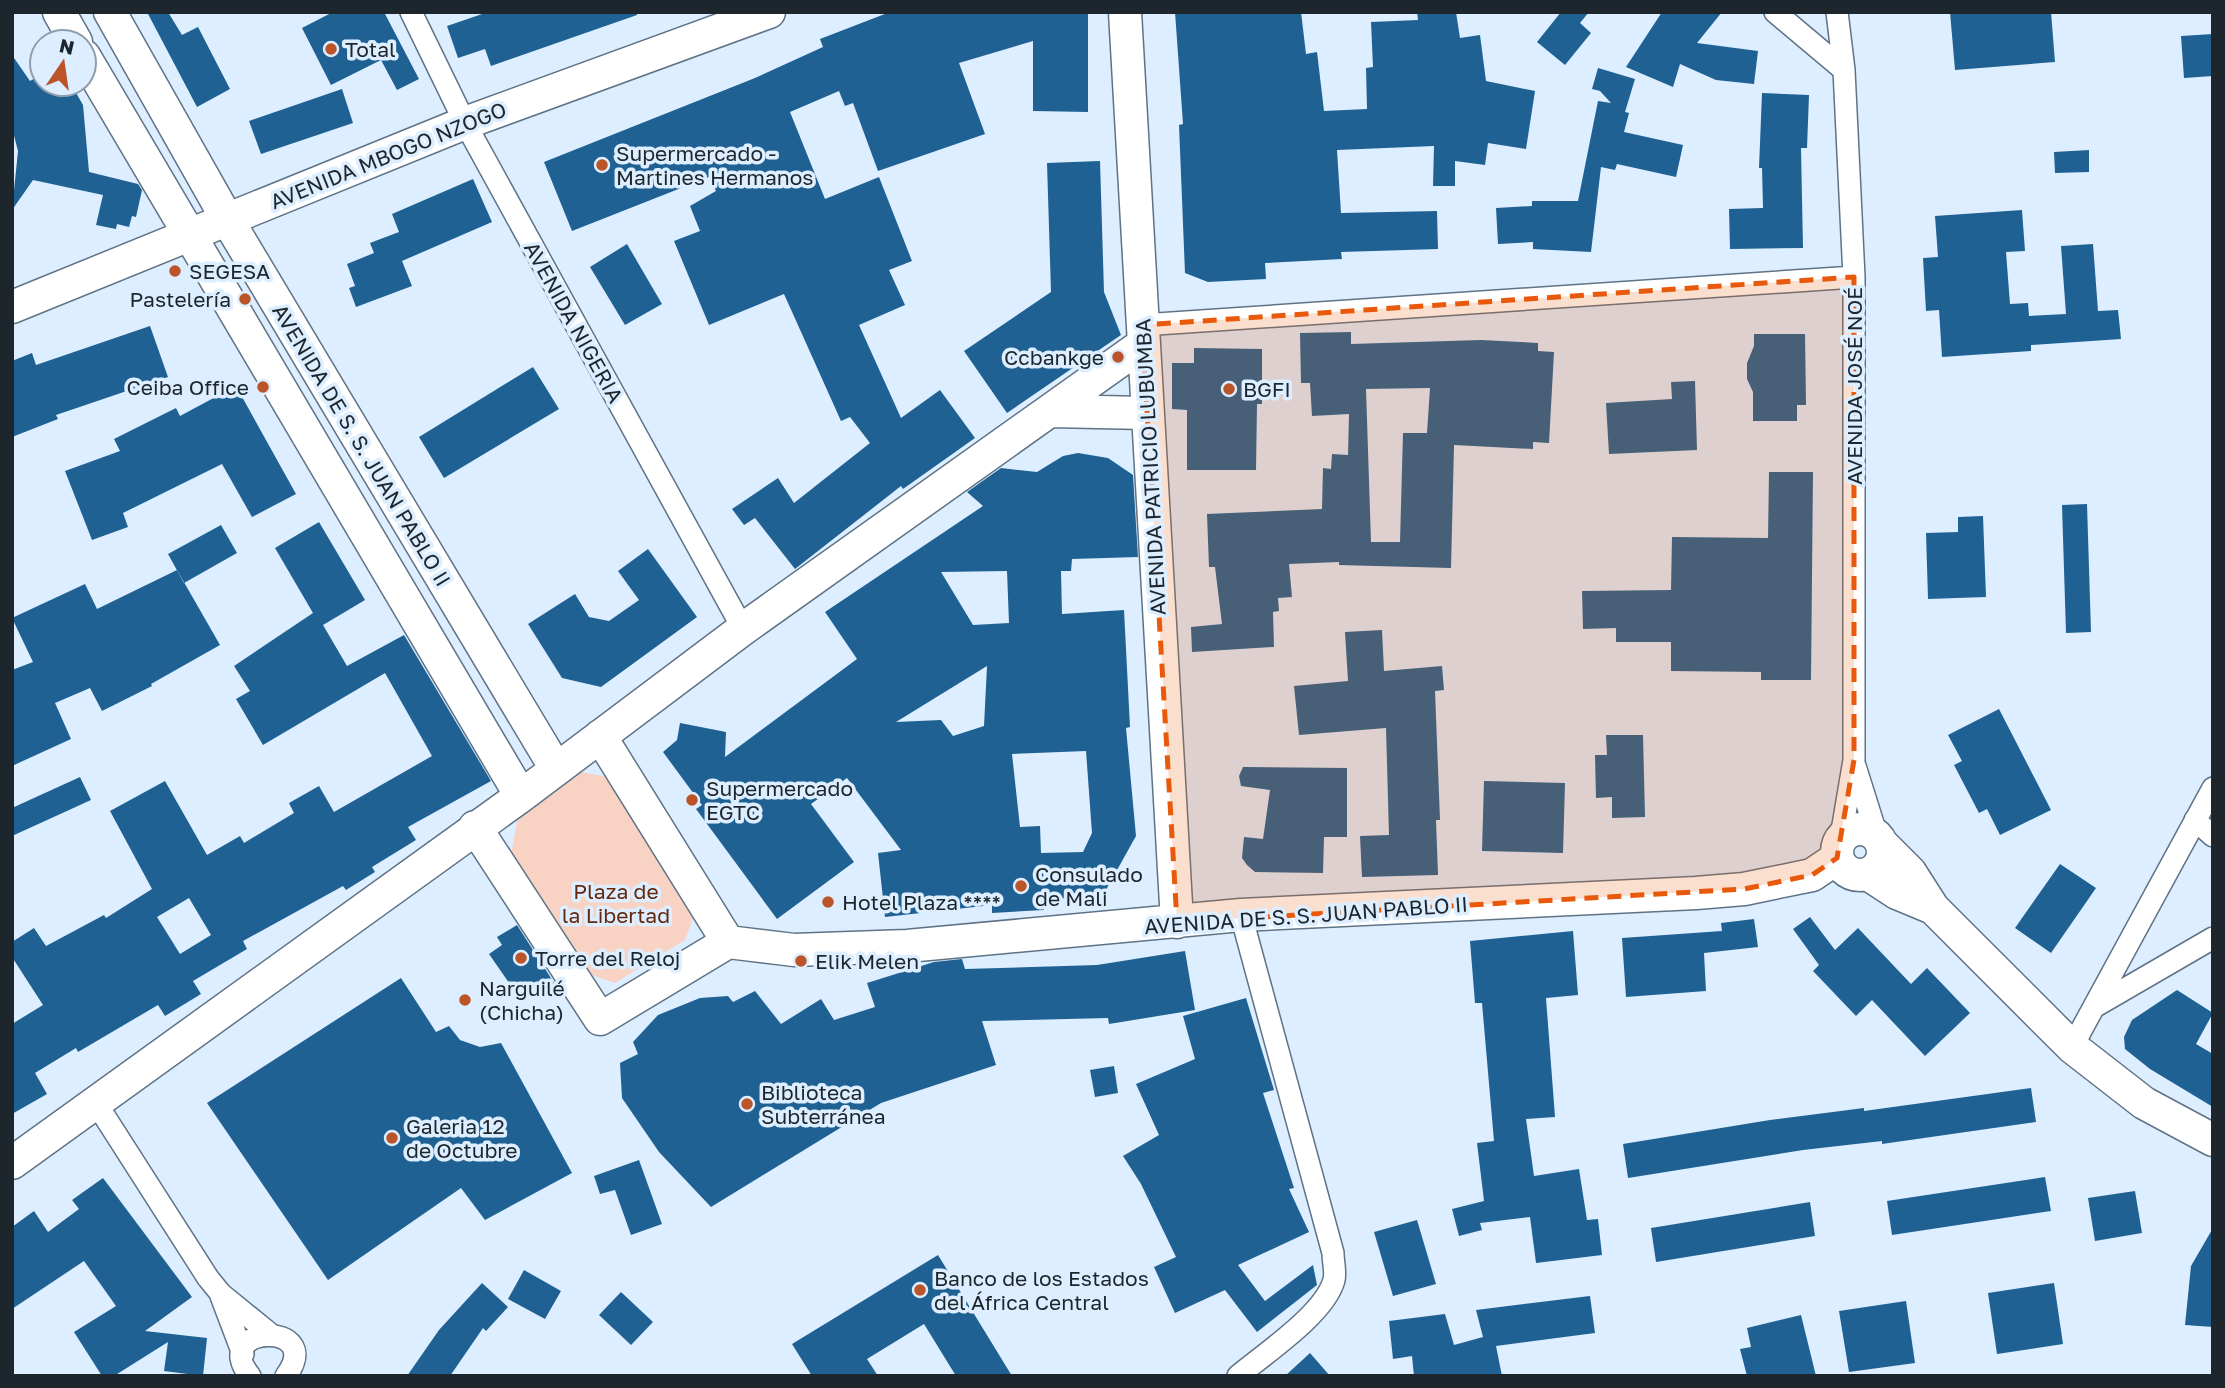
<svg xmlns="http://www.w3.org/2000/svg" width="2225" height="1388" viewBox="0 0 2225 1388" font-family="'Golos Text',sans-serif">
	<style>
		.green { fill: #f8d2c3 }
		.building { fill: #206193; fill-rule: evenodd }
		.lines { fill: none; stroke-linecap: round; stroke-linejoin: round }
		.street-casing { stroke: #5f7386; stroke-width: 24 }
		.secondary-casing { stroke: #5f7386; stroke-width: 35 }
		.street { stroke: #fff; stroke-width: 21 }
		.secondary { stroke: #fff; stroke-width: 32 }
		.marked { fill: #e8590c; fill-opacity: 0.2; stroke: #e8590c; stroke-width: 5; stroke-dasharray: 14 9; stroke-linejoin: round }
		.poi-dot { fill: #bb5429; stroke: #dceeff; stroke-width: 2.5 }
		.labels { text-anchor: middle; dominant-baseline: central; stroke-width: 7; stroke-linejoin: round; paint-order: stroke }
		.poi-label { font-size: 21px; fill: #1d262d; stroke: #dceeff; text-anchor: start }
		.street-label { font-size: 21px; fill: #1d262d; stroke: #dceeff }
		.park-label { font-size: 21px; fill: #65280d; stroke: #dceeff }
	</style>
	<rect width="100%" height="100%" fill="#dceeff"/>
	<!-- green -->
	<path class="green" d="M581,772l32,6 83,132 -11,30 -70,43 -32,-11 -72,-117 7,-39z"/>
	<!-- building -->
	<path class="building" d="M147,12h21l14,23 16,-8 32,62 -33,18z
		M333,12h51l35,67 -22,11 -16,-30 -50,25 -29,-57z
		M488,12h149v3l-146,51 -6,-17 -27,9 -11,-32z
		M890,12h198v100l-55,-1v-70l-74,22 26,71 -107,37 -25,-68 -8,3 -6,-15 -49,21 35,87 54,-22 33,84 -23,9 16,35 -46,20 42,93 39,-28 35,48 -72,51 -2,-3 -106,83 -40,-51 -11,7 -12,-16 46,-31 16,25 76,-60 -20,-26 -9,4 -57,-127 -75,31 -35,-84 26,-10 -10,-25 26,-15 -7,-14 -137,54 -28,-69 211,-84 68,-31 -3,-8z
		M1175,12h126l5,42 11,-2 7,59 43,-2 -1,-41 7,-1 -2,-45 47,-2 -1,-8h39l4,26 20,-3 6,46 49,10 -9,58 -38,-6 -3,22 -30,-4v25h-22l1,-40 -97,4 4,63 96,-2 1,38 -97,3 1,7 -77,4 1,16 -58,3 -23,-9 -6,-148 4,-1z
		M1561,12h28l-9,11 11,10 -26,32 -28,-23z
		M1662,12h60l-25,31 61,8 -4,33 -38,-4 -36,-16 -7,23 -47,-20z
		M1950,12h101l4,50 -100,8z
		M2213,34v42l-29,2 -3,-42z
		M12,55l18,26 12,-7v10h29l12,21 6,67 49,12 4,6 -6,27 -4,-1 -3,11 -12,-3 -1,5 -20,-4 7,-30 -70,-15 -21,30 6,-59 -6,-23z
		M1598,68l37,11 -10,33 4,1 -5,19 59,13 -7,32 -59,-13 -2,6 -14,-3 -10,85 -58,-3v-7l-35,2 -2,-36 36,-2v-5h46l20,-100 13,2 -11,-12 -8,-2z
		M342,89l11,34 -92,31 -12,-33z
		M1762,93l47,2 -2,53h-6l2,100 -73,1 -1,-40 34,-1 -1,-40h-3z
		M2089,150v22l-34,1 -1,-21z
		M1100,161l4,131 17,43 -114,78 -43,-62 87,-59 -4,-129z
		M473,179l19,43 -90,39 10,25 -56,21 -7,-19 6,-2 -8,-22 27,-11 -4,-10 29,-11 -7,-18z
		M2022,210l3,41 -19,1 4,52 18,-1 1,13 37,-2 -5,-68 32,-2 5,67 20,-1 3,29 -90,6v6l-89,6 -3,-47 -13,1 -3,-53 15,-1 -3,-41z
		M627,244l35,60 -37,21 -35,-58z
		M150,326l18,51 -112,38 2,4 -46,18v-76l20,-8 4,12z
		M1351,332v12l130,-4 57,3v8l16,1 -5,91 -16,-1v7l-79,-4 -3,123 -112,-3v-3l-50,2 3,33 -14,1 1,13 -6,1 1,35 -82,5 -1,-25 31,-3 -7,-57h-6l-2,-53 115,-5 1,-41 8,1 1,-15 16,1 1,-41 -37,2 -2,-33h-9l-1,-50zM1430,388l-3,45h-24l-3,109h-29l-5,-153z
		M1754,334h51l1,71h-9v16h-44v-29l-6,-13v-16l7,-17z
		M1194,348l68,1v55h-5l-1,66h-69v-60l-15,-1v-46h22z
		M533,367l26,42 -115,69 -25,-41z
		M1695,381l2,69 -88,4 -3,-51 66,-4 -1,-17z
		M236,386l60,108 -44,23 -30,-53 -99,49 5,14 -36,13 -27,-69 55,-20 -6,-12 62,-31 4,8z
		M1078,453l30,5 25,17 5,82 -66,2 -1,12h-10l1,43 62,-4 6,117 -4,1 10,108 -34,61 -58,2v11l-52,3v-8l-107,12 -7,-64 23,-3 -54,-72 -36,26 43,58 -77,57 -81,-110 6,-4 -39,-53 14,-12 3,-17 46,9 -1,25 132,-98 -32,-47 158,-106 -16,-14 34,-24 36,4 26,-16zM1007,571l2,52 -36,2 -32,-53zM987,666l-3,60 -31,10 -12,-16 -45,2zM1086,751l6,82 -9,19 -42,1 -1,-27 -20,1 -8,-73z
		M1769,472h44l-2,208h-50v-8l-90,-1v-29h-55v-14l-33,1 -1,-38 89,-1 1,-53 96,1z
		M2087,504l4,128 -25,1 -4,-128z
		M1983,516l3,81 -58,2 -2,-66 32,-1v-15z
		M319,522l46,78 -42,25 24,41 57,-31 87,146 -83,46 8,13 -44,27 3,5 -29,18 -3,-4 -100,55 4,8 -54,32 8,13 -36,22 -7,-11 -80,47 -2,-4 -41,25 12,21 -35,20v-90l31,-19 -31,-48v-15l22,-14 12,18 58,-31 2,3 46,-29 -42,-78 55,-30 42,74 33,-19 4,7 50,-30 -5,-10 30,-17 15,26 98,-56 -47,-83 -122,72 -27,-46 14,-8 -16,-25 79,-53 -38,-65zM189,898l22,37 -31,19 -23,-37z
		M221,525l16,28 -53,30 -16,-29z
		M648,549l49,68 -96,70 -39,-9 -34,-54 47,-30 14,23 20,4 30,-21 -21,-29z
		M177,570l43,75 -69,39 1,2 -50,25 -12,-23 -35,15 16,36 -59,27v-96l21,-8 -21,-44 73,-34 12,25z
		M1382,630l2,41 58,-5 2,24 -9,1 5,129h-4l2,55 -76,2 -2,-41 29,-1 -3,-107 -87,7 -5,-49 54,-5 -3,-49z
		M1999,709l52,101 -51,25 -13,-26 -8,4 -25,-48 8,-4 -14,-26z
		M1606,735h37l2,82 -33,1v-21l-16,1 -1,-43h12z
		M1243,767l104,1v69h-23l-1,36 -68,-1 -8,-7 -5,-7 2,-21 19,2 7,-49 -29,-4 -2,-10z
		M80,777l11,23 -79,36v-28z
		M1484,781l81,2 -2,70 -81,-2z
		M2060,864l36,24 -45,65 -36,-25z
		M1810,917l25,33 23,-22 53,56 16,-16 43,45 -45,43 -53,-56 -16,16 -43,-45 6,-6 -26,-36z
		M1754,919l4,28 -54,6 2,38 -80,6 -4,-59 100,-7 -1,-8z
		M517,925l39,61 -15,10 -9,-13 -16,10 -27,-39 13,-9 -5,-8z
		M1573,931l5,64 -32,3 9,119 -29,2 8,57 45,-7 8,51 11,-1 4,36 -66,8 -6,-46 -50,6 2,7 -23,6 -7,-27 32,-8 -7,-58 17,-2 -12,-138h-7l-5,-62z
		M1185,951l10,59 -86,14 -1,-6 -126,3 14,44 -115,38 -170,104 -52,-55 -37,-54 -2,-35 18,-9 -5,-12 25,-27 42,-17 28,-2 5,6 22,-11 26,33 40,-25 13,21 41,-13 -8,-24 67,-21 28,-3 3,10 132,-4z
		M401,978l35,54 13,-6 11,14 20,7 21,-4 71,130 -87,47 -24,-32 -133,92 -121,-177z
		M2177,990l36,23 -17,31 17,10v53l-63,-38 -25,-20 -1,-12 8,-17z
		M1246,998l28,92 -11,3 31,95 -5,1 20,43 -71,33 27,36 48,-36 4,20 -60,47 -32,-42 -50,23 -21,-46 22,-10 -35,-73 -18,-28 36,-21 -23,-51 59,-25 -12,-43z
		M1114,1066l4,27 -23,4 -5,-27z
		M2031,1088l5,34 -154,22v-3l-79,9 -175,28 -5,-34 147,-24 94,-12v3z
		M639,1160l23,64 -31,11 -16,-45 -15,4 -6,-18z
		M2045,1177l6,34 -159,24 -5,-34z
		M103,1178l89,119 -47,34 62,7 -4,38 -39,-5 4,-29 -54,34h-12l-28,-44 42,-26 -32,-45 -72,48v-82l22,-16 14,21 31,-23 -7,-9z
		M2135,1191l7,42 -47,8 -7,-43z
		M1810,1202l5,34 -159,26 -5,-34z
		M1417,1220l19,64 -43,12 -19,-64z
		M2213,1228v99l-28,-2 6,-59z
		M938,1255l74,121h-56l-32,-52 -57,35 11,17h-66l-20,-32z
		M524,1270l37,21 -16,28 -37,-20z
		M482,1283l26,24 -22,24 -3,-3 -33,48h-43l32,-46z
		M2054,1283l9,61 -66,10 -9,-61z
		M621,1292l32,30 -22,23 -32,-30z
		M1590,1296l5,37 -99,13 6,30h-88l-2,-20 -19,3 -4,-38 56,-7 9,31 29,-8 -7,-27z
		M1906,1301l9,62 -66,9 -10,-61z
		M1801,1315l15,61h-69l-7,-27 11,-2 -4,-19z
		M1310,1353l20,23h-45z"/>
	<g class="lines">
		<defs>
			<path id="street" d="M411,12l54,111 278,506
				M1775,12l69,58
				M1837,12l7,58 10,207v483l-13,77
				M1142,325l712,-48
				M1855,766l22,70
				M2195,820l18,16
				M2094,1007l119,-69
				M2072,1047l141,-259
				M96,1103l112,175 13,16 48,39
				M221,1296l22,58
				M250,1376c-42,-52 77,-56 36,0
				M1238,1376c26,-22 87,-62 96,-96 2,-8 -1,-18 -1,-27l-92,-338"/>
			<path id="secondary" d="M59,12l17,30
				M110,12l117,207 328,548
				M1125,12l52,910
				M84,56l437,740
				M12,307l453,-184 304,-111
				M1051,411l95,2
				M600,736l128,206
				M475,827l125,192 128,-77 66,8 113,-4 334,-31 455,-22 48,-4 68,-14 25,-17
				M1837 852a23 23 0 1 1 46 0a23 23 0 1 1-46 0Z
				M1881,843l29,29 23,36 139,139 72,56 69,37
				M1868,874l29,19 36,15
				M12,1163l509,-367 222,-167 399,-284"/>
		</defs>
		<!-- street casing -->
		<use href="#street" class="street-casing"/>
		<!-- secondary casing -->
		<use href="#secondary" class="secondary-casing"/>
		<!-- street -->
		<use href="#street" class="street"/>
		<!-- secondary -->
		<use href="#secondary" class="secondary"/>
	</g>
	<!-- marked area -->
	<path class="marked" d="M1854,277v483l-17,98 -25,17 -68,14 -567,33 -35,-597z"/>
	<!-- markers -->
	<g class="poi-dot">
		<circle cx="331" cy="49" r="7"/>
		<circle cx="602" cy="165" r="7"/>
		<circle cx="175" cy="271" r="7"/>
		<circle cx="245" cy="299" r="7"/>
		<circle cx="1118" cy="357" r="7"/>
		<circle cx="263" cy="387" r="7"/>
		<circle cx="1229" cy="389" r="7"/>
		<circle cx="692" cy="800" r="7"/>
		<circle cx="1021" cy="886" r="7"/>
		<circle cx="828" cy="902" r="7"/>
		<circle cx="521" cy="958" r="7"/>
		<circle cx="801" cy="961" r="7"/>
		<circle cx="465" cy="1000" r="7"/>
		<circle cx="747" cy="1104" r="7"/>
		<circle cx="392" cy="1138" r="7"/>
		<circle cx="920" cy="1290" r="7"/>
	</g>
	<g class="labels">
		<!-- poi labels -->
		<g class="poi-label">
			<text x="345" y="49">Total</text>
			<text x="616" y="153">Supermercado -<tspan x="616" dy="24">Martines Hermanos</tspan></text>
			<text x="189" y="271">SEGESA</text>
			<text x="231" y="299" text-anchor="end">Pastelería</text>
			<text x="1104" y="357" text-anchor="end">Ccbankge</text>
			<text x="249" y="387" text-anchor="end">Ceiba Office</text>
			<text x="1243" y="389">BGFI</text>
			<text x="706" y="788">Supermercado<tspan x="706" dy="24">EGTC</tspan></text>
			<text x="1035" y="874">Consulado<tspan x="1035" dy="24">de Mali</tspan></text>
			<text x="842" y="902">Hotel Plaza ****</text>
			<text x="535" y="958">Torre del Reloj</text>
			<text x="815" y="961">Elik Melen</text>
			<text x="479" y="988">Narguilé<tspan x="479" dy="24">(Chicha)</tspan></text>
			<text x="761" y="1092">Biblioteca<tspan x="761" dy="24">Subterránea</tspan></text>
			<text x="406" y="1126">Galeria 12<tspan x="406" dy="24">de Octubre</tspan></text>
			<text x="934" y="1278">Banco de los Estados<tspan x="934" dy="24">del África Central</tspan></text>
		</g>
		<!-- street labels -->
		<g class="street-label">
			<text transform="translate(388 155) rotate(-22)">AVENIDA MBOGO NZOGO</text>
			<text transform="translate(574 322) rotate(61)">AVENIDA NIGERIA</text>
			<text transform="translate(1854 386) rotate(-90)">AVENIDA JOSÉ NOÉ</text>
			<text transform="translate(362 445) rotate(59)">AVENIDA DE S. S. JUAN PABLO II</text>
			<text transform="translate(1150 467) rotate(-93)">AVENIDA PATRICIO LUBUMBA</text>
			<text transform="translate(1306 915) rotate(-4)">AVENIDA DE S. S. JUAN PABLO II</text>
		</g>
		<!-- park labels -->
		<g class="park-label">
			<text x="616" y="891">Plaza de<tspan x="616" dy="24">la Libertad</tspan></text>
		</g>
	</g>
	<!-- border -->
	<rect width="2225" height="1388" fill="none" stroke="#1d262d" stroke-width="28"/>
	<!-- north arrow -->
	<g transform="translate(63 63) rotate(13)"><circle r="33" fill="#dceeff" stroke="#909eab" stroke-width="2"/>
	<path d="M0-5L12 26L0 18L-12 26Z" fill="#bb5429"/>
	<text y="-10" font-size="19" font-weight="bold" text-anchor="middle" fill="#1d262d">N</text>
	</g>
</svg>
